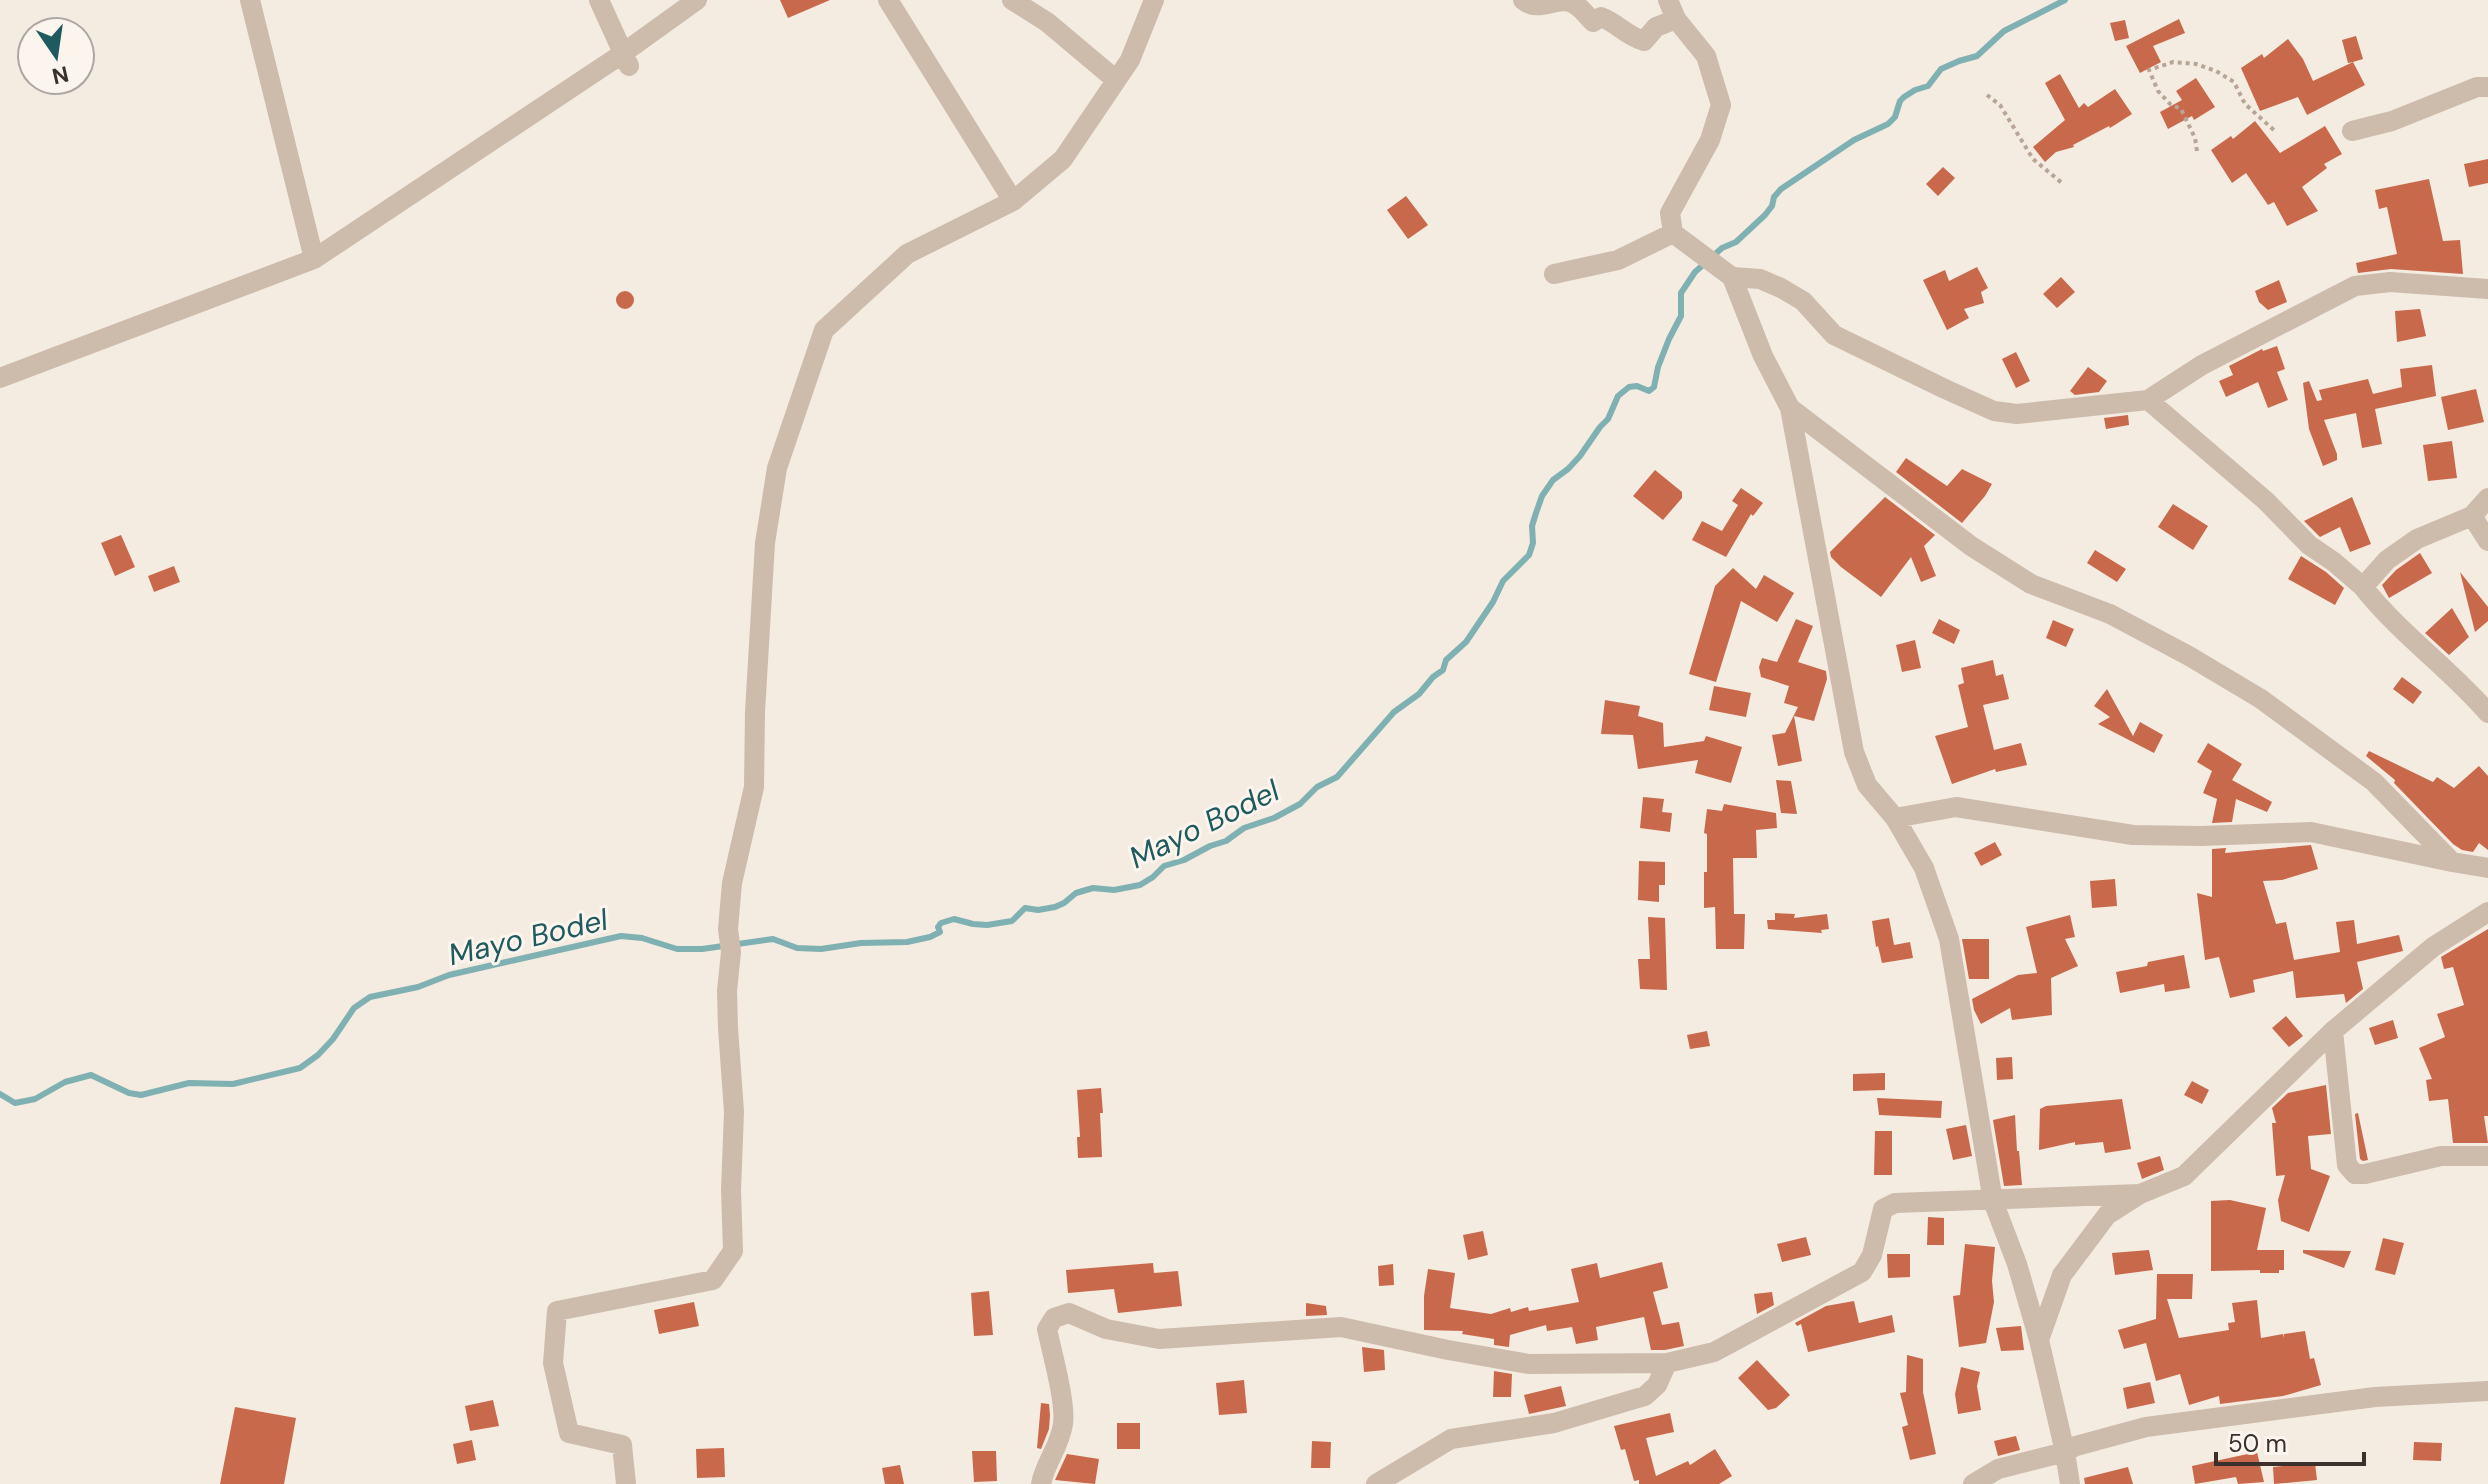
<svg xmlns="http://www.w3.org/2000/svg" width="2488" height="1484" viewBox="0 0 2488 1484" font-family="'DM Sans',sans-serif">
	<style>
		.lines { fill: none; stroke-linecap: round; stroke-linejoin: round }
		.stream { stroke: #7fb0b2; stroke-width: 6 }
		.building { fill: #c8694b }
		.path { stroke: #b9a596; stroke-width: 4; stroke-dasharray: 4 4; stroke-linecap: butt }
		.minor { stroke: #cdbbac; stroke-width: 20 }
		.labels { text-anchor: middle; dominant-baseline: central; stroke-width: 6; stroke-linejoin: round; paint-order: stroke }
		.water-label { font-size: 30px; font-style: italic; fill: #1f5a5e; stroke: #fbf5ee }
	</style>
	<rect width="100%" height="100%" fill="#f4ebe1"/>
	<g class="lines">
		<!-- stream -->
		<path class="stream" d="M0,1094l15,9 20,-4 30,-17 26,-7 38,18 12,2 48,-12 44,1 67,-16 18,-13 15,-16 21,-31 16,-11 48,-10 31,-12 172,-39 21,2 35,11h25l71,-10 24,9 24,1 40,-6 46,-1 23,-5 10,-5 -2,-5 3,-4 13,-4 19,5 14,1 25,-4 13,-13 13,2 17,-3 9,-4 12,-10 17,-5 21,2 26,-5 13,-8 11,-11 20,-6 26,-14 16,-5 18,-13 30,-10 26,-14 17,-17 20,-10 57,-65 25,-18 14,-17 10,-7 3,-10 20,-18 27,-40 10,-21 26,-26 4,-12 -1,-17 4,-13 6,-17 11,-16 15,-11 12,-13 20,-29 8,-8 10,-23 11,-9 8,-1 12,5 5,-4 4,-20 11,-28 12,-23v-23l14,-21 27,-24 14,-6 29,-27 7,-9 2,-9 7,-8 73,-49 34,-16 7,-7 5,-16 4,-4 11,-7 13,-4 13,-17 18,-8 18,-5 27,-25 61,-31"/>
	</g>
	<!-- building -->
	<path class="building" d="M780,0h50l-42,18z
		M2179,19l6,14 -32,13 8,16 -21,11 -14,-27z
		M2125,20l4,18 -14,3 -5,-18z
		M2356,36l7,23 -10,3 12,23 -58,30 -9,-18 -38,14 -19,-43 21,-14 2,4 24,-19 15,20 10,22 40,-19 -5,1 -6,-23z
		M2060,74l19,34 5,-5 4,4 27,-18 17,25 -22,14 -1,-2 -36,19 1,2 -18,5 -11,10 -12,-15 32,-27 -20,-37z
		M2196,78l19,29 -21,13 -2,-4 -24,13 -8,-17 22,-12 -6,-9z
		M2255,121l25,32 45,-27 17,28 -18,10 3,4 -25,19 16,24 -31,15 -13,-24 -6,3 -22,-32 -14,10 -21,-33 20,-14 2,3z
		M2488,159v24l-19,4 -5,-23z
		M1943,167l12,11 -17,18 -12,-12z
		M2429,179l14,62 17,-1 3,34 -72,-5 -33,4 -2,-10 41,-9 -10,-47 -8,2 -4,-19z
		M1406,196l22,29 -20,14 -21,-29z
		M1977,267l11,21 -7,4 3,11 -20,6 5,9 -22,12 -24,-50 22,-10 4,11z
		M2061,277l14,15 -18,16 -14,-14z
		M2279,280l8,22 -19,8 -9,-8 -4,-11z
		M616 300a9 9 0 1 1 18 0a9 9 0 1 1-18 0Z
		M2420,309l6,27 -29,6 -2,-31z
		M2277,346l8,23 -8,3 11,28 -20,8 -10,-26 -32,15 -7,-16 14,-6 -4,-9 33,-17 1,2z
		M2016,352l14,29 -14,7 -14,-29z
		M2432,365l4,31 -61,13 7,35 -20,4 -6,-35 -32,7 13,34v6l-14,6 -14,-37 -6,-46 6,-2 8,20 5,-1 -3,-10 49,-11 5,15 29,-7 -2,-18z
		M2088,367l19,14 -8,11 -24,3 -5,-4z
		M2476,389l8,33 -36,8 -7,-33z
		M2128,415l1,10 -23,4 -2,-11z
		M2452,441l5,37 -29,3 -5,-36z
		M1906,458l41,28 15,-17 30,15 -7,12 -23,27 -66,-51z
		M1655,470l27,22v6l-19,22 -30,-24z
		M1741,488l22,15 -10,13 -2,-2 -25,43 -34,-17 10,-19 20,10 16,-26 -6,-4z
		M1885,497l50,38 -11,11 12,30 -15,6 -10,-25 -30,40 -40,-30 -10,-10 -1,-5z
		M2352,497l19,47 -21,8 -10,-25 -20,10 -16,-16z
		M2173,504l35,22 -15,24 -35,-23z
		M121,535l14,32 -20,9 -14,-33z
		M2095,550l31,19 -9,13 -30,-19z
		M2420,553l12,20 -43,25 -7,-13 14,-15z
		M2301,556l25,16 18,16 -9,17 -47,-26z
		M174,566l6,16 -26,10 -6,-16z
		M1733,568l23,21 8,-14 30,18 -17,29 -36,-21 -25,81 -27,-8 26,-88z
		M2460,572l28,35v14l-13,11z
		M2452,608l17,29 -20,18 -24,-22z
		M1796,619l17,7 -15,36 28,9 1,8 -13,42 -20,-5 8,45 -24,5 -6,-31 13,-2 13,-26 -14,-4 5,-17 -28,-9 -2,-10 3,-9 15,4z
		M1939,619l21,11 -6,14 -22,-11z
		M2053,620l21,9 -8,18 -20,-9z
		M1915,640l6,28 -19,4 -6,-27z
		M1993,660l3,16 7,-2 6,25 -26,6 11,45 27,-7 6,22 -31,7 -1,-3 -43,15 -17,-48 33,-9 -10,-42 6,-2 -3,-15z
		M2402,677l20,15 -9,12 -20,-15z
		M1714,686l37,7 -5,24 -37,-7z
		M2107,689l26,47 7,-14 23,13 -9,18 -56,-29 12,-7 -16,-11z
		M1605,700l35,6 -2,10 25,7 1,24 40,-6 2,-5 36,11 -11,36 -36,-10 3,-13 -60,9 -5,-34 -32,-1z
		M2208,743l34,21 -10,16 40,22 -5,10 -31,-13 -4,23 -20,1 5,-24 -14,-6 9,-22 -15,-9z
		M2369,751l64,31 4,-5 17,11 25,-22 9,10v74l-9,-7 -6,9 -11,-2 -9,-6 -59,-61 1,-3 -29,-24z
		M1776,780l15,1 6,33 -16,-1z
		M1643,797l21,2 -2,13 10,1 -2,19 -30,-4z
		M1724,804l52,9 1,15 -21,2 1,28h-24l1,56h11l-1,35h-28l-1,-42 -11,1v-36h3v-38l-3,-1 3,-24 15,2z
		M1995,842l7,13 -21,11 -7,-13z
		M2311,845l7,24 -36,11 -19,1 13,43 10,-2 8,38 46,-8 -4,-30 18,-2 3,24 42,-9 4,16 -46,11 6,27 -17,14 -2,-9 -48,4 -3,-27 -40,9 2,12 -25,6 -11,-41 -14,3 -8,-67 15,4v-48l14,-1 -1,5z
		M1639,861l26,1v23h-6v17l-21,-2z
		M2115,879l2,27 -25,2 -2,-27z
		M1775,913l20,1 -1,4 33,-4 2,15 -8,1 1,3 -54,-4 -1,-9h8z
		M2070,915l5,22 -10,2 13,27 -27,12 1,37 -40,5 -2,-12 -29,16 -7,-14 -2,-11 46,-24 19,-2 -11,-46z
		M1648,917l17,1 2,72 -27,-1 -2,-30h12z
		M1889,918l5,27 16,-3 3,16 -31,5 -4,-17 -2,1 -4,-26z
		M2488,929v187h-4l4,27h-35l-5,-44 -19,2 -3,-21 6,-1 -13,-31 26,-11 -8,-23 27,-9 -11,-38 -9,2 -3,-12z
		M1962,939h27v40h-20z
		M2184,955l6,33 -25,4 -1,-8 -44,9 -4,-21 31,-6 1,-4z
		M2286,1016l17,20 -14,11 -17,-19z
		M2393,1020l5,18 -23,7 -6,-17z
		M1707,1031l3,15 -20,3 -3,-14z
		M2012,1057l1,22 -16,1 -1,-22z
		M1885,1073v17l-32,1v-17z
		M2192,1081l17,9 -7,14 -18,-9z
		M2326,1085l5,49 -23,2 3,33 19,7 -21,56 -28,-11 -3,-21 7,-25 -9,1 -4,-53h4l-4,-15 16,-15z
		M1101,1088l2,25h-3l2,44 -24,1 -1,-21h3l-3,-47z
		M1877,1098l65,3 -1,17 -62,-3z
		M2122,1099l9,50 -26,4 -2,-11 -28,3v-3l-36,8 1,-41 6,-3z
		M2358,1113l10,47 -5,1 -3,-2 -5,-45z
		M2015,1115l2,36h2l3,34 -18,1 -11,-66z
		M1966,1125l6,31 -19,4 -7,-31z
		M1875,1131h17v44h-18z
		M2160,1156l4,14 -22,9 -5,-16z
		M2230,1200l36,8 -9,42h27v20h-5v3h-19v-3l-49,1v-70z
		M1928,1217l16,1v27h-17z
		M1483,1231l5,24 -20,5 -5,-25z
		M1806,1237l5,18 -29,7 -5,-18z
		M2383,1238l21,5 -9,32 -20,-5z
		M1965,1244l30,3 -3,34 2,21 -8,41 -27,4 -6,-51 7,-1z
		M2149,1250l4,20 -38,5 -3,-22z
		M2303,1250l48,1 -7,17 -41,-15z
		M1887,1254h23v23l-22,1z
		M1662,1262l6,26 -15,4 9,33 17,-3 5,24 -19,4h-14l-7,-33 -48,10 2,13 -22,4 -4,-17 -25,4 -1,-6 -36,10 -1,12 -15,-2v-6l-32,-5 1,-3 -39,-1v-34l4,-27 27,4 -5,35 41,6 19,-6 1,4 17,-5 1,4 50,-9 -8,-33 26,-6 3,15z
		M1153,1263l1,10 24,-2 4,35 -64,7 -4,-24 -46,4 -2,-23z
		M1393,1264l1,21 -15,1 -1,-20z
		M2157,1274h36l-1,25h-25l12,39 50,-8 -1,-7 7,-1 -3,-19 25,-3 4,38 22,-4v4l1,-4 21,-3 5,28 4,-1 7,27 -38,11 -63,8 -1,-8 -30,9 -9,-31 -24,7 -10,-38 -22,6 -6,-19 38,-11z
		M989,1291l4,44 -19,1 -3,-43z
		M1772,1292l2,13 -17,9 -3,-20z
		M1854,1301l5,22 33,-8 3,17 -87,20 -7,-28 -4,2 -2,-3 31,-17z
		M694,1302l5,24 -40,8 -5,-24z
		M1306,1303l20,3 1,9 -21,1z
		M2021,1326l3,24 -23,1 -5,-23z
		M1362,1347l22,3 1,20 -21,2z
		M1907,1355l16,4v33l13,62 -26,6 -8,-33 6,-2 -8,-32 6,-1z
		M1757,1360l33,35 -14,13 -8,2 -30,-32z
		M1961,1367l19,5 -3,14 4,24 -23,4 -3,-20z
		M1494,1371l18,3 -1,23h-18z
		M1244,1380l3,33 -28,2 -3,-32z
		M2150,1382l5,21 -28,6 -4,-21z
		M1561,1386l5,20 -37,8 -5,-19z
		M493,1400l6,26 -29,5 -5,-25z
		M1041,1403l8,1 1,11 -1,14 -8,20 -4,-1z
		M235,1407l61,11 -12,66h-64z
		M1670,1413l4,19 -28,6 10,38 32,-15 2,4 25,-16 17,27 -13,8h-80v-4l-5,1 -9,-32 -4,1 -7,-24z
		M1117,1423h23v26h-23z
		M2016,1436l4,14 -22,6 -4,-15z
		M472,1440l4,20 -19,4 -4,-20z
		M1312,1441l19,1 -1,26h-19z
		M2414,1442l28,1 -1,18 -28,-1z
		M724,1448l1,29 -28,1 -1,-29z
		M972,1451h24l1,30 -23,1z
		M2257,1452l7,30 -26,2 -2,-7 -41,7 -3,-18z
		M1067,1454l32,5 -4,25 -40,-4z
		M2315,1463l2,17 -43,4 -1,-17z
		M900,1465l4,19h-19l-3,-16z
		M2128,1467l5,17h-48l-1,-6z"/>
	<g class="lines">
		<!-- path -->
		<path class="path" d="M1987,95l13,10 33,54 29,24
			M2197,151l-2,-13 -14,-29 -11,-5 -12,-13 -9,-21 24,-8 23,2 20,7 18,11 11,22 31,28"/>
		<!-- minor -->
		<path class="minor" d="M599,0l30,66
			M888,0l125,201
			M1012,0l35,22 69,58
			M1523,0c14,12 29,0 44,1 12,3 18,13 26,21l8,-5c18,7 24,18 43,24l12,-14 20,-8
			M1668,0l8,19 30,37 15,49 -11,35 -40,73 3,20 59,44 31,79 27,52 181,138 60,38 79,30 79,42 72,43 113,83 78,80 36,6
			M2352,131l40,-10 85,-34h11
			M314,259l305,-203 78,-56
			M1554,274l64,-14 55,-27
			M1732,277l28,2 21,9 22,13 31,34 111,54 49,22 23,3 131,-14 118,101 43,44 25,17 29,25
			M0,378l314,-119 -64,-259
			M2148,400l54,-35 153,-79 35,-4 98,7
			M1790,408l64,344 13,33 28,33 61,-11 177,28 68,1 110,-4 141,30
			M2488,498l-16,18 -55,23 -30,21 -24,27c37,47 86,81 125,126
			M2472,516l16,25
			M1895,818l29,50 25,71 44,262 24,63 22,76 26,112 5,32
			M2333,1031l14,134 8,9h10l76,-18h47
			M2039,1340l23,-65 45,-60 33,-21 44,-18 149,-145 100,-84 55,-35
			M626,1484l-4,-39 -53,-12 -16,-70 4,-52 156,-31 20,-29 -2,-61 3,-78 -6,-84 -1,-37 4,-39 -3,-23 4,-46 22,-96 1,-75 10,-169 12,-75 47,-138 83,-76 106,-53 50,-42 67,-99 24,-60
			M1041,1484c4,-21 19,-38 22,-60 3,-22 -11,-71 -16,-95l7,-11 15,-5 37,16 53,10 182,-12 107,23 81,14 138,-1 47,-11 148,-80 10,-17 11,-46 12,-6 245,-9
			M1376,1484l75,-45 103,-16 91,-27 12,-11 10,-22
			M1973,1484l25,-15 67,-17 11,-6 70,-19 229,-30 113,-6"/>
	</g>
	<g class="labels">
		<!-- water labels -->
		<g class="water-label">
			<text transform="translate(1204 824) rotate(-26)">Mayo Bodel</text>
			<text transform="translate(528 937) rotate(-13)">Mayo Bodel</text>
		</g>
	</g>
	<!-- north arrow -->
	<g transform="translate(56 56) rotate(167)"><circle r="38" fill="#fbf5ee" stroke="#aea6a0" stroke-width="2"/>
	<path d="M0-6L14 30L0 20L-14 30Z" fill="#1f5a5e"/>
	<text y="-12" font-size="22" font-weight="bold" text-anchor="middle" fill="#3b302b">N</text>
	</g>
	<!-- scale -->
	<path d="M2216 1452v12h148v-12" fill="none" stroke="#3b302b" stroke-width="4"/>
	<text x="2228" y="1452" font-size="24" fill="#3b302b" stroke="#fbf5ee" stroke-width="6" paint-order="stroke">50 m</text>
</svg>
